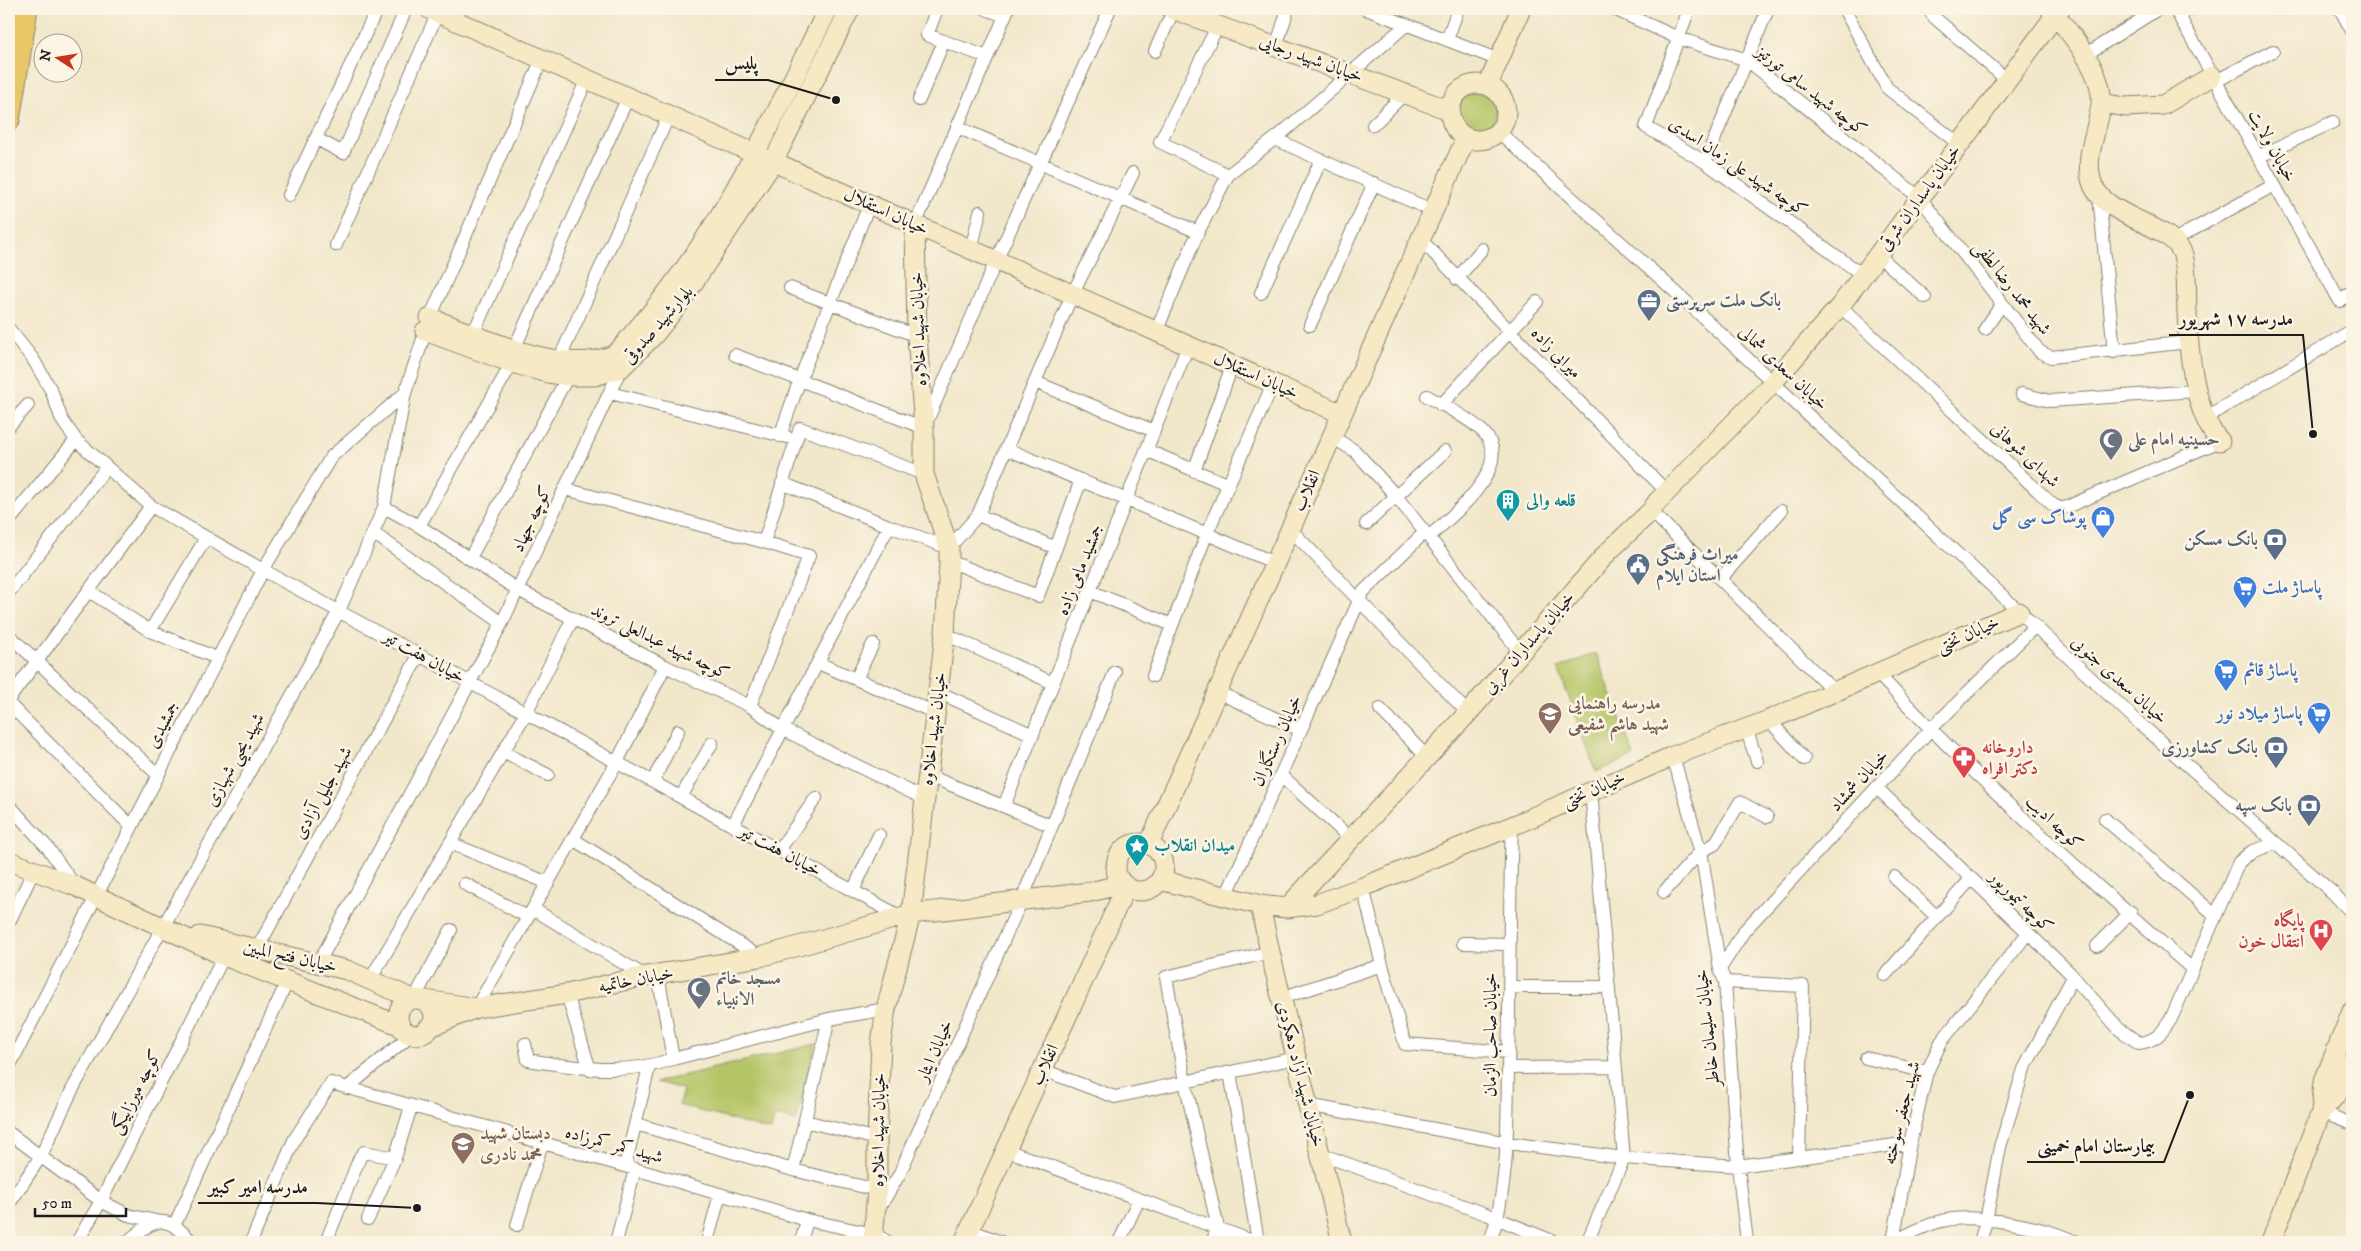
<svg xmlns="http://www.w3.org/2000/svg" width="2361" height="1251" viewBox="0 0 2361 1251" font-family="'IM FELL DW Pica',Amiri,serif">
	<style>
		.green { fill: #b5c466; stroke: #687041 }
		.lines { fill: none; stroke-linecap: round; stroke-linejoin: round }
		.street-casing { stroke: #868273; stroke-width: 14 }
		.secondary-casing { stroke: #868273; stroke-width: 21 }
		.primary-casing { stroke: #868273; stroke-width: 23 }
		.street { stroke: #fff; stroke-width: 12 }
		.secondary { stroke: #f6e9c3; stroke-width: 19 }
		.primary { stroke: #e9c769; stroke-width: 21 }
		.labels { text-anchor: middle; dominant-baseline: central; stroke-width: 5; stroke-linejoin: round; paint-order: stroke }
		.street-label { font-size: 18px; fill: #1c1c1c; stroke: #fcf5e5 }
		.service-label { font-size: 18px; font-weight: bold; fill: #4e5e75; stroke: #fcf5e5; text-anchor: end }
		.worship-label { font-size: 18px; font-weight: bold; fill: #5b616d; stroke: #fcf5e5; text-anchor: start }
		.culture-label { font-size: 18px; font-weight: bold; fill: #0d838f; stroke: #fcf5e5; text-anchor: start }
		.shop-label { font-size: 18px; font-weight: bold; fill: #366cbe; stroke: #fcf5e5; text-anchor: end }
		.education-label { font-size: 18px; font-weight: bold; fill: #785e54; stroke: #fcf5e5; text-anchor: start }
		.health-label { font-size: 18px; font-weight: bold; fill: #be3a42; stroke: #fcf5e5; text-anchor: start }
		.leader { fill: none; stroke: #1c1c1c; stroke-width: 2 }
		.callout-dot { fill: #1c1c1c; stroke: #fcf5e5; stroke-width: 2 }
		.callout-label { font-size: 19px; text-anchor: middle; font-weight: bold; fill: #1c1c1c; stroke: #fcf5e5; stroke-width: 5; stroke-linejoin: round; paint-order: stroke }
	</style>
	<rect width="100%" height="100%" fill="#fcf5e5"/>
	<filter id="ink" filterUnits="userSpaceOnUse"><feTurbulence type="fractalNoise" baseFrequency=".02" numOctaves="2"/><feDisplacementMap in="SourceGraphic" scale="10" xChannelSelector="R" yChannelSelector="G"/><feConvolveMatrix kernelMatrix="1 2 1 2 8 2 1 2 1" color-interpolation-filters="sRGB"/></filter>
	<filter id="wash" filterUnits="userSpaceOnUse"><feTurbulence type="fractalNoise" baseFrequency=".0096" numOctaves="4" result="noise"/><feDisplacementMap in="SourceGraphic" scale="20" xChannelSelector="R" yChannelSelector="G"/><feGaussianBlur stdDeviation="1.12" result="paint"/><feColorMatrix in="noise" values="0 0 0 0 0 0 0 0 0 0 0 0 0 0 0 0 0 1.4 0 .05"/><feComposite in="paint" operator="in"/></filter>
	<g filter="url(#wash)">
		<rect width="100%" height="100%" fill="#f1e7ca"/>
		<!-- green -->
		<path class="green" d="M1458 112a19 19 0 1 1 38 0a19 19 0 1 1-38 0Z
			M1596,653l38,103 -38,16 -38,-104z
			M816,1044l-20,77 -21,-5 -4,15 -92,-26 4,-16 -27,-7z"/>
	</g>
	<g filter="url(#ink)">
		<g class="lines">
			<defs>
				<path id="street" d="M937,9l-10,26 60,22
					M986,9l19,7
					M1366,9l133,51
					M1614,9l64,29 69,22 173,138 120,154 11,5 138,-15
					M1689,9l-43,118 59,35 158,113
					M1844,9l43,79 72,56
					M1928,9l7,9 72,62
					M2175,9l165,292 12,-10
					M2340,9l12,22
					M2178,15l13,-6
					M1218,25l-58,117 68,33
					M1447,40l11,-31
					M1276,47l12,-38
					M1155,51l19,-42
					M2085,55l73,-46
					M2216,81l57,-30
					M919,100l25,-59
					M1373,125l32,-32
					M957,127l241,105
					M1499,132l192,174 446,415 196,172 19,20
					M317,139l26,14 63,-144
					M1275,139l158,72
					M2258,157l75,-35
					M1705,162l63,-153
					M289,195l88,-186
					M2099,195l15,157
					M915,225l93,-216
					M1420,239l247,253
					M2172,241l102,-56
					M336,245l102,-233
					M971,250l9,-38
					M1878,255l47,42
					M1457,279l25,-30
					M790,288l127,48
					M1261,293l60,-133
					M1840,306l213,199 9,4 158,-68
					M1310,325l64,-142
					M9,329l24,30 18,31 11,30 14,20 75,66 112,64 638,347
					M1985,329l17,-25
					M1156,332l42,-100 30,-57 53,-41 125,-109
					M473,334l114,-255
					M514,349l114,-252
					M735,355l189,73 72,-167 114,-252
					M559,360l110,-245
					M1035,382l119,49
					M610,393l177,44
					M2022,394l28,7 146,-10
					M1427,396c17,10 38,20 53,33 40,35 -27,85 -51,108
					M1441,405l96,-103
					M2205,418l146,-87
					M9,426l19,-21
					M780,436l20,-57 69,-174
					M1332,437l23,14 41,45 125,157
					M1007,449l268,114
					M1146,450l83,35
					M1194,471l38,-105
					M782,483l107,43 60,22 29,-33 94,-220 61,-122
					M565,489l199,53 45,14 -59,150
					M384,507l35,19 99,64 147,76 85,40 32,23 143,70
					M1651,511l184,181
					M978,515l78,33
					M9,521l67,-81
					M1366,524l79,-73
					M419,526l93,-163
					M1290,529l178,184
					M373,533l129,90
					M764,542l36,-114 124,46
					M470,558l98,-182
					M949,561l89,35 43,-116
					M1721,578l60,-67
					M89,591l61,40 67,27
					M1090,591l82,34
					M9,592l98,-125
					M150,631l56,-93
					M945,634l108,49
					M9,635l148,139
					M818,663l118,50
					M1878,674c98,105 205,200 313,294
					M1153,676l54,-143 66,-149
					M856,679l17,-35
					M938,692l95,43
					M1217,692l84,38
					M9,699l142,-193
					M9,704l122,122
					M1380,709l47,48
					M1769,720l35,39
					M1746,728l11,33
					M503,752l45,23
					M1673,756l29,101 18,112 5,13 13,184 9,76
					M1281,775l71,65
					M929,776l123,50
					M653,781l25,-50
					M1877,788l192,184 50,57 20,14c17,-2 23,-10 32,-24l68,-157 12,-10 25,-9
					M681,797l31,-54
					M9,805l39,43 27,38
					M1004,806l184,-460
					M2105,819l110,96
					M733,825l156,-299
					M573,839l187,118
					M450,843l98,40
					M779,850l37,-52
					M1894,877l43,40
					M465,884l63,33
					M1363,887l19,78 23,79 104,8
					M853,891l26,-56
					M1664,892l36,-40 15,-8 25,-42 27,15
					M1226,896l137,-304 62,-60
					M533,909l112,67
					M9,922l25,-52
					M1463,943l45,1
					M2097,946l34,-34
					M257,949l162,-294
					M319,962l183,-339 119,-255
					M1720,969l24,-38 186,-201 104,-103
					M658,975l15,84
					M1885,975l86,-96
					M370,980l156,-267 47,-95
					M1725,982l78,4 -4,172
					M1509,987h100
					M567,994l23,76
					M1281,998l101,-33
					M414,999l37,-69
					M476,1008l141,-246 48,-96
					M525,1044l3,16c49,8 97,16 145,-1l156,-40 57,-10
					M1866,1058l61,14
					M9,1067l254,-497 68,-113 74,-64
					M1508,1068l108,-1
					M1043,1070l72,27 181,-39
					M1230,1072l28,170
					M347,1088l65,-54
					M1308,1105l200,38 116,15 114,8 172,-23
					M2321,1112l31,12
					M805,1121l72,18
					M636,1124l157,46 84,20
					M9,1133l92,68 27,14 28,6
					M1006,1150l249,92
					M1320,1154l166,60 69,28
					M625,1166l24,-99
					M793,1170l36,-151
					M9,1204l32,-48 31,-66 267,-479 45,-104 21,-114 25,-75 112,-259
					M878,1210l21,-35 123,-276 93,-227
					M368,1219l27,-61 16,-51
					M517,1225l25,-82
					M174,1226l113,-244
					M970,1230l31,12
					M77,1242l24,-41 123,-245
					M127,1242c28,-23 37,-31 65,0
					M251,1242l43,-102 37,-57 304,86 172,51 67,14 14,8
					M326,1242l34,-85 4,-5 31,6
					M616,1242l19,-73
					M707,1242l13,-48
					M801,1242l6,-22
					M1119,1242l20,-43
					M1212,1242l6,-14 -33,-146 -19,-105 104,-25
					M1490,1242c19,-55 17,-115 18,-173 2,-81 1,-162 4,-243
					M1587,1242l37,-84 -33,-367
					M1892,1242c16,-7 32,-17 50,-21 32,-9 105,7 135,21
					M1893,1242l17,-99 17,-71 14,-30 87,-109
					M1980,1242l6,-21 14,-74 24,-78 49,-92"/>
				<path id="secondary" d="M429,9l913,405
					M1172,9l277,101
					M2050,9c19,22 54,63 51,94 -2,26 -19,55 -8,82 14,34 81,39 90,70 5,19 3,38 4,57 1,36 7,103 33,129
					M1450 112a28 28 0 1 1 56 0a28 28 0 1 1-56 0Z
					M1488,85l33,-76
					M2101,103l24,4 38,-2 49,-29
					M430,318c50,18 129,58 181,38 10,-4 19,-20 26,-27 83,-93 136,-210 191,-320
					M425,331l87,32 36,10 20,3h27l26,-8 33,-33 28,-35 91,-138 77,-153
					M1116 867a24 24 0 1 1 48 0a24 24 0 1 1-48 0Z
					M1149,844l317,-706
					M9,861l66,25 149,70 177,70
					M1160,880l100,25 27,3 30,-4 46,-17 149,-61 161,-70 96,-36 250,-108
					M1260,905l10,47 72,290
					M1287,908l181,-195 139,-160 44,-42 6,-9 110,-113 73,-83 220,-297
					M200,936l147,34 66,29
					M419,999l57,9
					M398 1017a18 18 0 1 1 36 0a18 18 0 1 1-36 0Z
					M428,1028l48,-20 91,-14 78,-18 115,-19 151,-43 179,-22 33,-8
					M2321,1112l20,-23 11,-27
					M873,1242l4,-52v-51l4,-96 5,-34 25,-95 34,-280 4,-73v-13l-25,-74v-46l-7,-92 -2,-111
					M964,1242l162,-355
					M2271,1242l50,-130 3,-31 28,-70"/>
				<path id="primary" d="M9,120l18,-111"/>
			</defs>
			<!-- street casing -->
			<use href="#street" class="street-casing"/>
			<!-- secondary casing -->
			<use href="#secondary" class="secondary-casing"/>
			<!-- primary casing -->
			<use href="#primary" class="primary-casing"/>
			<!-- street -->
			<use href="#street" class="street"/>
			<!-- secondary -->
			<use href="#secondary" class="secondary"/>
			<!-- primary -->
			<use href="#primary" class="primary"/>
		</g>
	</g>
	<!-- icons -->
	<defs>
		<symbol id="office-pin" viewBox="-11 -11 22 30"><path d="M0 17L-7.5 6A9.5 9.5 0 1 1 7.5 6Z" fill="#5c6f8a" stroke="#fcf5e5"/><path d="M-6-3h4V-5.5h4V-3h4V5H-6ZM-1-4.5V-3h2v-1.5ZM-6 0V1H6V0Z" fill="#fff"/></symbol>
		<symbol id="mosque-pin" viewBox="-11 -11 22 30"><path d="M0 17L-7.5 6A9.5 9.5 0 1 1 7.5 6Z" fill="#6b7280" stroke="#fcf5e5"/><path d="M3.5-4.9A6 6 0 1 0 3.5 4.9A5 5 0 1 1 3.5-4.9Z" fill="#fff"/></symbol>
		<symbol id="building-pin" viewBox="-11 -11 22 30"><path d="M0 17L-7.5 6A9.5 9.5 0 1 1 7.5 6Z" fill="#0f9aa8" stroke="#fcf5e5"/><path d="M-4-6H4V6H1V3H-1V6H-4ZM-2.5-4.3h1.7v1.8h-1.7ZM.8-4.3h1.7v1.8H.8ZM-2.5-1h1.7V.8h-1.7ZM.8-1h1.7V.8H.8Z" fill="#fff"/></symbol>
		<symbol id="shop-pin" viewBox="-11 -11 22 30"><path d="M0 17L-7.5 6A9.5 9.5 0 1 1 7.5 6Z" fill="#3f7fe0" stroke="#fcf5e5"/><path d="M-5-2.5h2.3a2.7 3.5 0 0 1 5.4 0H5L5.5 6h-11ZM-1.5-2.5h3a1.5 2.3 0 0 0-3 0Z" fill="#fff"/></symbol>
		<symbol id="bank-pin" viewBox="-11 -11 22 30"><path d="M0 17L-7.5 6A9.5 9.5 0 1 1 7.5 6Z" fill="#5c6f8a" stroke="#fcf5e5"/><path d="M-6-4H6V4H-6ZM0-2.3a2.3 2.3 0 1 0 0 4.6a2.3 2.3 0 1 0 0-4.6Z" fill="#fff"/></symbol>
		<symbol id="civic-pin" viewBox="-11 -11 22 30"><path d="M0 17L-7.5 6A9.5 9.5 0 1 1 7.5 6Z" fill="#5c6f8a" stroke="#fcf5e5"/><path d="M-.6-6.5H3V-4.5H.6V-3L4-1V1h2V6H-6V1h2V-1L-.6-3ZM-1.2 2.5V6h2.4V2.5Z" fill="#fff"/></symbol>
		<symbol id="supermarket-pin" viewBox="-11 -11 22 30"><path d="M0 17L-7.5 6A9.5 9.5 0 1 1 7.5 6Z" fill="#3f7fe0" stroke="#fcf5e5"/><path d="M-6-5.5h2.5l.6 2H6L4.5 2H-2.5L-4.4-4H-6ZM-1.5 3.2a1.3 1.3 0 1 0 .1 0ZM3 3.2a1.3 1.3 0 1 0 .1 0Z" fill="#fff"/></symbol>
		<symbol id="school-pin" viewBox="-11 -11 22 30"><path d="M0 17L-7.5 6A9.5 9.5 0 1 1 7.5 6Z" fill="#8d6e63" stroke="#fcf5e5"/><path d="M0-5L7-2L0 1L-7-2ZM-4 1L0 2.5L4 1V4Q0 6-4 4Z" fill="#fff"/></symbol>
		<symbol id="pharmacy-pin" viewBox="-11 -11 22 30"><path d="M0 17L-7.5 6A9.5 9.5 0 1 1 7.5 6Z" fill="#e0444e" stroke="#fcf5e5"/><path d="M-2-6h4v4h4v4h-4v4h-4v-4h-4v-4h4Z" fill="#fff"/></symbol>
		<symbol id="sight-pin" viewBox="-11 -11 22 30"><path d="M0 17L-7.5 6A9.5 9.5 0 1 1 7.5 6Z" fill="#0f9aa8" stroke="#fcf5e5"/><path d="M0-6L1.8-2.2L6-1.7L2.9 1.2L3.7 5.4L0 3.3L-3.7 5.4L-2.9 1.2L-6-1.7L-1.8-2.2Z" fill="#fff"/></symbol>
		<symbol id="hospital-pin" viewBox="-11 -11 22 30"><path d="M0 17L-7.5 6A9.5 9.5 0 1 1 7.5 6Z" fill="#e0444e" stroke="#fcf5e5"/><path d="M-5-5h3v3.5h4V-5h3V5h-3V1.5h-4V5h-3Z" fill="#fff"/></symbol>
	</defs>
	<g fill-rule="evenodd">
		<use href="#office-pin" x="1635" y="287" width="28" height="38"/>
		<use href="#mosque-pin" x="2097" y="426" width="28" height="38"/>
		<use href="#building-pin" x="1494" y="487" width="28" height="38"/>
		<use href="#shop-pin" x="2089" y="504" width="28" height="38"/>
		<use href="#bank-pin" x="2261" y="526" width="28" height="38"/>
		<use href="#civic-pin" x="1624" y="551" width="28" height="38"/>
		<use href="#supermarket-pin" x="2231" y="574" width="28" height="38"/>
		<use href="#supermarket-pin" x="2212" y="657" width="28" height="38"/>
		<use href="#school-pin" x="1536" y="700" width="28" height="38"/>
		<use href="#supermarket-pin" x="2305" y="700" width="28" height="38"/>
		<use href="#bank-pin" x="2262" y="734" width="28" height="38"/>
		<use href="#pharmacy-pin" x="1950" y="744" width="28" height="38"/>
		<use href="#bank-pin" x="2295" y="792" width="28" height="38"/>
		<use href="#sight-pin" x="1123" y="832" width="28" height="38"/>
		<use href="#hospital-pin" x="2307" y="917" width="28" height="38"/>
		<use href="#mosque-pin" x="685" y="975" width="28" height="38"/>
		<use href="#school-pin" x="449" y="1130" width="28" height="38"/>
	</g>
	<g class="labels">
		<!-- street labels -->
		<g class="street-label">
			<text transform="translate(1311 59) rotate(20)">خیابان شهید رجایی</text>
			<text transform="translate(1811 91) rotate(38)">کوچه شهید سامی تورتیز</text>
			<text transform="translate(2272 146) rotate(61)">خیابان ولایت</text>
			<text transform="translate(1738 167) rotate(34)">کوچه شهید علی زمان اسدی</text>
			<text transform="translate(1920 198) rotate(-54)">خیابان پاسداران شرقی</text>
			<text transform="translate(886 212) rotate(24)">خیابان استقلال</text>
			<text transform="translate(2012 288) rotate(52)">شهید محمد رضا لطفی</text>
			<text transform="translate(658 325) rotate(-49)">بلوارشهید صدوقی</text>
			<text transform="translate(919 329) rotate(-92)">خیابان شهید اخلاوه</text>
			<text transform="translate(1556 353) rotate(46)">میرابی زاده</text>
			<text transform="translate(1783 368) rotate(43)">خیابان سعدی شمالی</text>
			<text transform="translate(1256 376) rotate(24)">خیابان استقلال</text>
			<text transform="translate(2025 455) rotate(43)">شهدای شوهانی</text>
			<text transform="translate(1307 491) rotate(-66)">انقلاب</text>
			<text transform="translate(532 519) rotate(-65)">کوچه جهاد</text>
			<text transform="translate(1080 570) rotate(-68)">جمشید مامی زاده</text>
			<text transform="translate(1968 635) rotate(-24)">خیابان تختی</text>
			<text transform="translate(660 642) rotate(26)">کوچه شهید عبدالعلی تروند</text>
			<text transform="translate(1529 643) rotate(-49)">خیابان پاسداران غربی</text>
			<text transform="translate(424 657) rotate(29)">خیابان هفت تیر</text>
			<text transform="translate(2119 680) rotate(42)">خیابان سعدی جنوبی</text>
			<text transform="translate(163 725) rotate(-63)">جمشیدی</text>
			<text transform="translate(934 729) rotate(-83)">خیابان شهید اخلاوه</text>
			<text transform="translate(1277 741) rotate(-66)">خیابان رستگاران</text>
			<text transform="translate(235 760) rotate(-61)">شهید یحیی شهبازی</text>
			<text transform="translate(1859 781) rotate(-47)">خیابان شمشاد</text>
			<text transform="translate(1594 790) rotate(-24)">خیابان تختی</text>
			<text transform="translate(323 793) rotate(-61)">شهید جلیل آزادی</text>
			<text transform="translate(2054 823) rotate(43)">کوچه ادیب</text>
			<text transform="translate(780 851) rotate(28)">خیابان هفت تیر</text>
			<text transform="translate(2021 902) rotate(44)">کوچه تیمورپور</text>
			<text transform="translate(290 957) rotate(13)">خیابان فتح المبین</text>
			<text transform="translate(636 980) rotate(-11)">خیابان خاتمیه</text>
			<text transform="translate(1708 1028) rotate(-96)">خیابان سلیمان خاطر</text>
			<text transform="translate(1491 1035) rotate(-90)">خیابان صاحب الزمان</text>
			<text transform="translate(935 1051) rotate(-66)">خیابان ایثار</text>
			<text transform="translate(1045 1065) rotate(-65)">انقلاب</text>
			<text transform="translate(1300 1074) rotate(76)">خیابان شهید آزاد دهکردی</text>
			<text transform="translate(136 1092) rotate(-63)">کوچه میرزابیگی</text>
			<text transform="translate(1902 1113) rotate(-76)">شهید جعفر سوخته</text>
			<text transform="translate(879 1130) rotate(-89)">خیابان شهید اخلاوه</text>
			<text transform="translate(614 1145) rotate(15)">شهید کمر کمرزاده</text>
		</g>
		<!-- service labels -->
		<g class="service-label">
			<text x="1666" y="301" text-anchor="start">بانک ملت سرپرستی</text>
			<text x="2258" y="540">بانک مسکن</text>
			<text x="1656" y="555" text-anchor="start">میراث فرهنگی<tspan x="1656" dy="21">استان ایلام</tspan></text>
			<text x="2258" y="748">بانک کشاورزی</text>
			<text x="2292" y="806">بانک سپه</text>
		</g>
		<!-- worship labels -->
		<g class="worship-label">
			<text x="2128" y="440">حسینیه امام علی</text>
			<text x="716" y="979">مسجد خاتم<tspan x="716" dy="21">الانبیاء</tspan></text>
		</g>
		<!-- culture labels -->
		<g class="culture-label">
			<text x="1526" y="501">قلعه والی</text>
			<text x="1154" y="846">میدان انقلاب</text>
		</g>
		<!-- shop labels -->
		<g class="shop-label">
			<text x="2086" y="518">پوشاک سی گل</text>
			<text x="2262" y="588" text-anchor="start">پاساژ ملت</text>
			<text x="2244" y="671" text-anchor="start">پاساژ قائم</text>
			<text x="2302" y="714">پاساژ میلاد نور</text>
		</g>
		<!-- education labels -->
		<g class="education-label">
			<text x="1568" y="704">مدرسه راهنمایی<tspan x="1568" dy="21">شهید هاشم شفیعی</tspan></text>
			<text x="480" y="1134">دبستان شهید<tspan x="480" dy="21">محمد نادری</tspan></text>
		</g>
		<!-- health labels -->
		<g class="health-label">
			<text x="1982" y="748">داروخانه<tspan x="1982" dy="21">دکتر افراه</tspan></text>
			<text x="2304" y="921" text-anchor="end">پایگاه<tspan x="2304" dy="21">انتقال خون</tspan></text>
		</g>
	</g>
	<!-- callouts -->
	<path class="leader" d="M836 100L768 80H715M2313 434L2303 335H2169M2190 1095L2164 1162H2027M417 1208L317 1203H198"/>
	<g class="callout-dot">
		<circle cx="836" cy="100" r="5"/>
		<circle cx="2313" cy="434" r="5"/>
		<circle cx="2190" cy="1095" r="5"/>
		<circle cx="417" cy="1208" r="5"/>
	</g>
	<g class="callout-label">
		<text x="741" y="69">پلیس</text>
		<text x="2236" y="325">مدرسه ۱۷ شهریور</text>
		<text x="2096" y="1152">بیمارستان امام خمینی</text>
		<text x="258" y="1193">مدرسه امیر کبیر</text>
	</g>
	<!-- margin -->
	<rect width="2361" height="1251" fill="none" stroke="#fcf5e5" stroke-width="30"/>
	<!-- north arrow -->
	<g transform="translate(58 58) rotate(282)"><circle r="24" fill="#fcf5e5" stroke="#a29e95"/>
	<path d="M0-4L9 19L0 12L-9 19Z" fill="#c8321e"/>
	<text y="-8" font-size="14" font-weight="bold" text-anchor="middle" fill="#1c1c1c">N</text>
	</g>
	<!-- scale -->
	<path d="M35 1208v8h91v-8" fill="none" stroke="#1c1c1c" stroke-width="2.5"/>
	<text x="42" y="1208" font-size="15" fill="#1c1c1c" stroke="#fcf5e5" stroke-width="4" paint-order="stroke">50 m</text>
</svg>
